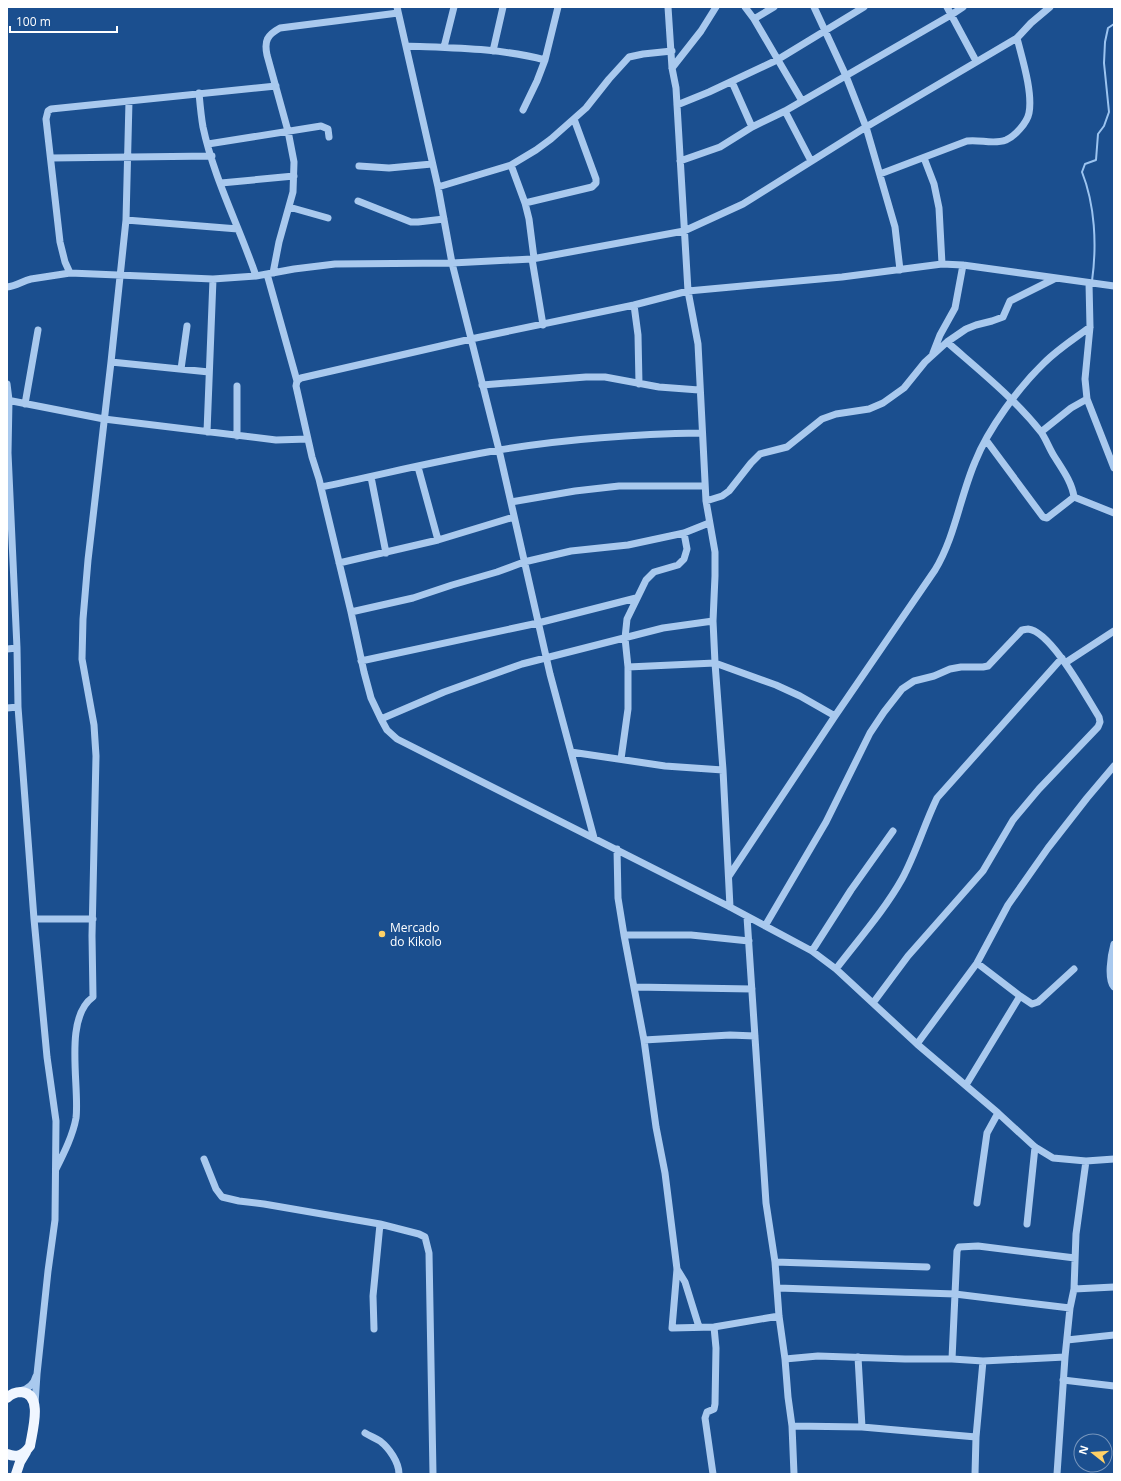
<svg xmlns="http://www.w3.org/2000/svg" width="1121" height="1481" viewBox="0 0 1121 1481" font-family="'Open Sans',sans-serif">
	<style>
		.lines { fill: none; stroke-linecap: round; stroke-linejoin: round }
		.stream { stroke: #9cc4f0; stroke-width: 2 }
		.minor { stroke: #a9c9ee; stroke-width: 7 }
		.major { stroke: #f0f6ff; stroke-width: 10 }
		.poi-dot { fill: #ffd166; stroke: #1b4f8f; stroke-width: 1.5 }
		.labels { text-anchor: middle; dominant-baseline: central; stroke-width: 3; stroke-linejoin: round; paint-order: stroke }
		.poi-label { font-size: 12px; fill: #fff; stroke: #1b4f8f; text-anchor: start }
	</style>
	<rect width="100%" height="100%" fill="#1b4f8f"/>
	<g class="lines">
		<!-- stream -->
		<path class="stream" d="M1092,281c5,-36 3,-76 -10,-109l3,-8 11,-4 2,-26 6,-8 5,-14 -5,-49 1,-21 3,-14 6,-4"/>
		<!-- minor -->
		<path class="minor" d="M397,7l41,180 14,76 47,187 51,224 44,164
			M668,7l4,61 4,20 12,203 10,53 8,157 9,51v24l-2,45 2,42 8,107 7,137
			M745,7l9,12 48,82
			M814,7l32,69 20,51 29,100 5,43
			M947,7l29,54
			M754,19l20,-12
			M406,46c46,2 94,2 139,14l-8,21 -14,29
			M444,47l10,-40
			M493,51l10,-44
			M545,60l13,-53
			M672,68l29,-37 15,-24
			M732,82l20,45
			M276,86l-225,23 -3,2 -2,8 14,123 5,20 5,11 143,6 43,-3 38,-7 41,-5 117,-1 80,-4 152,-28 59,-27 123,-77 151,-89 14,-15 19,-16
			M199,93c1,11 2,23 4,34 11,52 36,99 53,149
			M677,105l32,-13 68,-32 87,-53
			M785,111l26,50
			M208,144l113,-18 7,3 1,8
			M51,158l161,-2
			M924,158l10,26 5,24 3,56
			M680,161l40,-14 32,-20 33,-16 166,-96 12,-8
			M511,165l14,38 4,16 5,39
			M359,166l30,2 43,-4
			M880,174l87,-33c13,-2 26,4 39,-1 9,-4 21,-17 23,-27 4,-21 -7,-55 -12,-75
			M221,183l73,-7
			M438,187l73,-22 25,-15 15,-11 35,-31 23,-29 20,-22 14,-3 29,-3
			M358,201l53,21h7l26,-3
			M525,203l67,-16 4,-4v-4l-22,-60
			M289,207l39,11
			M126,220l112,9
			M532,259l11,66
			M273,273l6,-31 14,-50 1,-30 -6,-31 -21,-76c-3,-14 0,-20 13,-27l118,-15
			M267,274l30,107 -1,5 16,71 7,22 32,133 13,60 7,26 10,21 6,11 10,9 333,168 82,44 24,18 81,75 81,69 37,34 18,11 33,3 28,-2
			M1089,283l1,44 -5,52 2,20 27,69
			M7,287c10,-1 15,-6 24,-8l39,-6
			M634,305l4,30 1,49
			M947,342c32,28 67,56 94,90 5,7 8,16 13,24 8,13 18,26 20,41
			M933,353l7,-18 15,-27 8,-43
			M111,362l98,10
			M181,369l6,-43
			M297,381l4,-3 170,-39 163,-34 54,-14 154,-14 100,-13 21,1 151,21
			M7,384l2,16 -1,53 9,195 1,59 16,212 13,138 9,64 -1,99 -7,51 -11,103 -2,30
			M482,385l104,-8h19l54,10 40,3
			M7,400l97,19 172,21 32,-1
			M25,404l13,-74
			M207,432l6,-153
			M1041,432l30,-24 16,-9
			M237,436v-50
			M986,440l57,77 4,1 27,-21
			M418,467l20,73
			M371,477l15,76
			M321,487c59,-12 118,-27 178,-37 67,-11 135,-16 202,-17
			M1074,497l40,16
			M706,501l16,-5 7,-5 22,-28 9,-9 27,-7 35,-28 14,-5 33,-5 14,-6 21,-15 21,-26 22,-20 19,-13 10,-4 16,-4 11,-4 7,-16 44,-22
			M511,502l64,-11 44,-5h86
			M339,563l99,-23 76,-23
			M351,612l62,-14 39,-13 45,-13 27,-10 47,-11 57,-6 56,-12 25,-10
			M7,649l10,-1
			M361,661l177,-38 98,-25
			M1065,663l49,-32
			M628,667l87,-4 61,22 24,11 35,20
			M7,708l11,-1
			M381,719l63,-27 78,-28 141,-36 50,-7
			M571,752l94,14 58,4
			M621,759l7,-50v-42l-3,-29 2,-19 19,-39 8,-8 24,-7 6,-6 3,-10 -3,-16
			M617,849l1,49 6,37 20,105 12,87 9,46 12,96 -5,59 42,-1 65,-11
			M729,876l106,-160 100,-146c20,-33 25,-73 40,-108 13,-33 44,-75 69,-99 14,-14 30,-24 46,-36
			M747,917l19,286 9,59 4,54 6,43 3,38 4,29 2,48
			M34,919h59
			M765,926l61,-104 44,-89 14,-21 18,-23 12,-8 20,-5 16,-7 11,-2h22l5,-1 34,-36c1,0 5,-1 6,-1 23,2 59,69 71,88l1,5 -2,5 -59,62 -26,31 -30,51 -75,85 -35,47
			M624,935h67l58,6
			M1114,944c-3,11 -7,35 0,43
			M812,951l39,-61 42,-59
			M977,963l43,33 12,8 6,-2 36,-33
			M836,969c22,-29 48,-58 66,-90 14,-26 22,-54 35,-81l125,-140
			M634,987l118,2
			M644,1040l86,-5 25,1
			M917,1044l60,-81 31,-58 40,-57 39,-50 27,-32
			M966,1085l54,-89
			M204,1159l12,30 6,8 17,4 25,3 116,20 39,10 6,3 4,16 4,221
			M56,1169c8,-16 17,-34 20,-51 4,-31 -13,-100 17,-121l-1,-61 4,-180 -2,-31 -12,-66 1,-40 5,-59 23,-198 15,-142 3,-119
			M977,1203l10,-70 11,-20
			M1027,1224l8,-77
			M775,1262l152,5
			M677,1269l8,13 14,45
			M778,1288l177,6 115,14
			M1074,1289l40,-2
			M374,1329l-1,-33 7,-72
			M1067,1340l47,-5
			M858,1357l4,70
			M785,1359l33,-3 87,3h47l31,2 82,-4
			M952,1359l5,-108 2,-4 19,-1 97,12
			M1063,1380l51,6
			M20,1391c8,-2 14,-7 16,-15
			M792,1426l70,1 114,10
			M365,1433c5,3 10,5 15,8 9,7 19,21 19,33
			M713,1474l-8,-56 2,-6 7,-3 1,-5 1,-56 -2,-21
			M975,1474l1,-37 7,-76
			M1057,1474l8,-117 5,-49 4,-19 2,-55 10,-73"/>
		<!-- major -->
		<path class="major" d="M7,1398c4,-4 8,-6 14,-6 23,1 11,40 9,54 -6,9 -13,12 -23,8
			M16,1474l4,-12 6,-10"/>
	</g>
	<!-- markers -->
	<circle class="poi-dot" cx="382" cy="934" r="4"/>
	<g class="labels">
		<!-- poi labels -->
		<g class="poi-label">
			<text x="390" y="927">Mercado<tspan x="390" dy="14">do Kikolo</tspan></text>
		</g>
	</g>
	<!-- border -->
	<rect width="1121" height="1481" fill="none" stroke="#ffffff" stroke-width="16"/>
	<!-- north arrow -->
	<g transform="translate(1093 1453) rotate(287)"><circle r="19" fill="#1b4f8f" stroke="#7695bc"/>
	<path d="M0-3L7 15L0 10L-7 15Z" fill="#ffd166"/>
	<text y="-6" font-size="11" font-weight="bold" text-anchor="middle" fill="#ffffff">N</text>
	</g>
	<!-- scale -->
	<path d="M10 26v6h107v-6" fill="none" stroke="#ffffff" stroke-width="2"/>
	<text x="16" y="26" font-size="12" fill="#ffffff" stroke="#1b4f8f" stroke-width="3" paint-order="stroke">100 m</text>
</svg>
